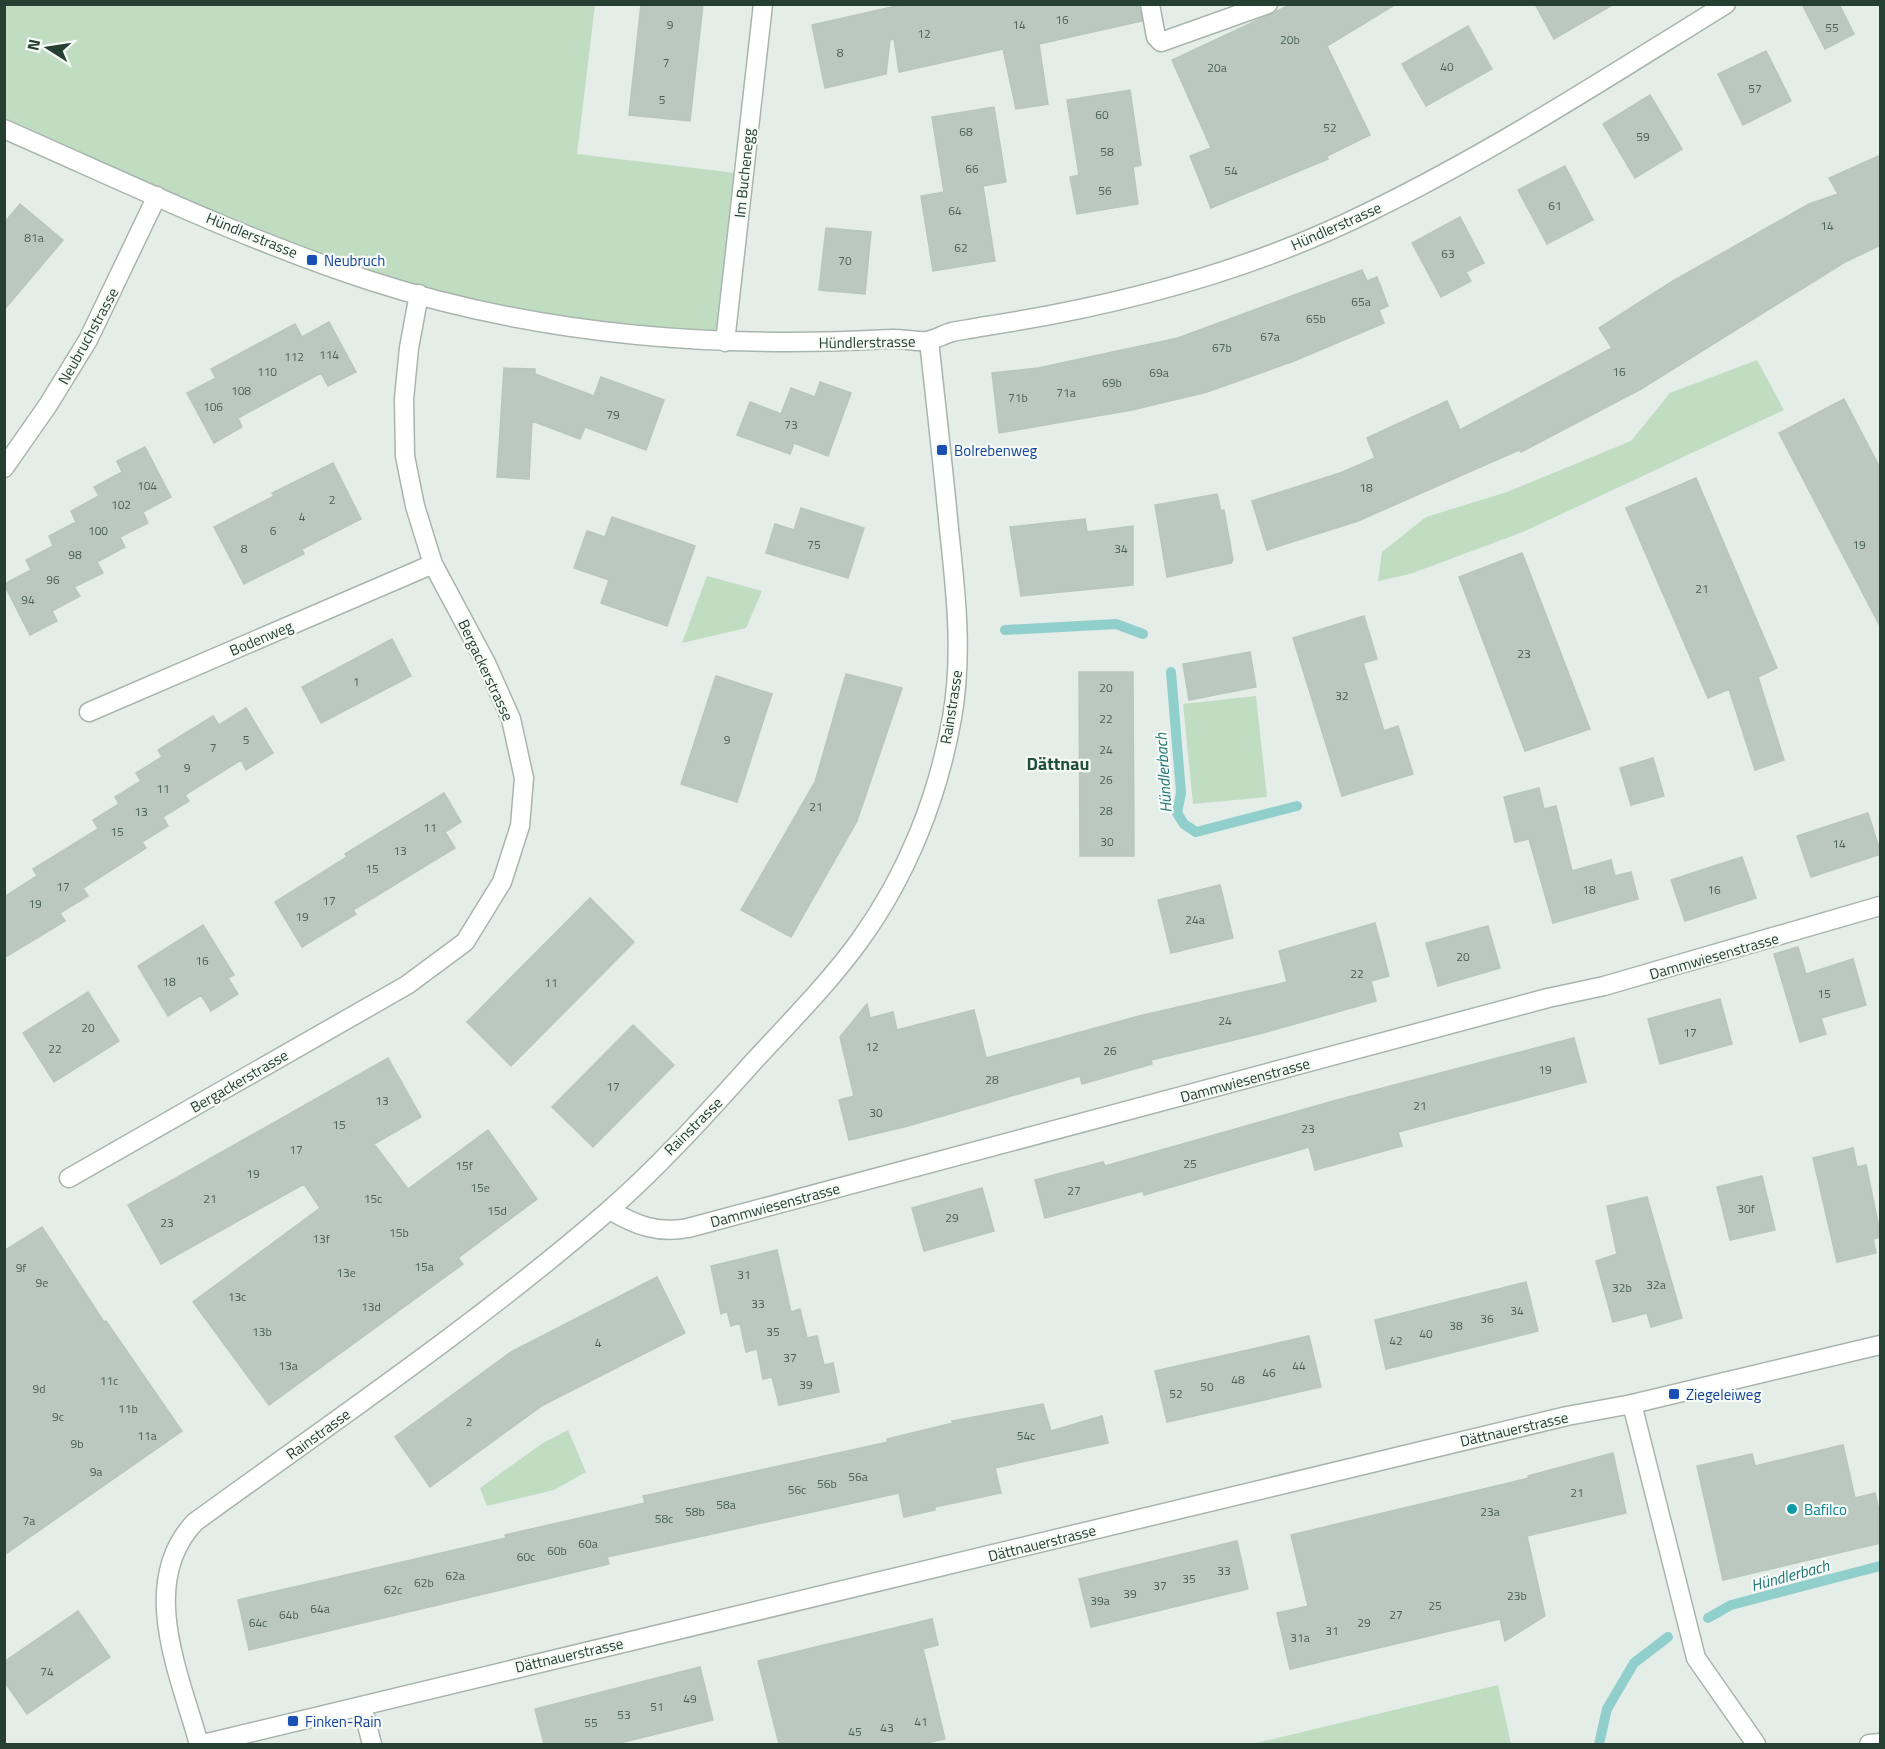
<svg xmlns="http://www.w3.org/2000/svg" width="1885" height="1749" viewBox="0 0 1885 1749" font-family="'Titillium Web',sans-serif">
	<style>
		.green { fill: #c0ddc2 }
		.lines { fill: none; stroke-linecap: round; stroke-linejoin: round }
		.stream { stroke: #91cfcc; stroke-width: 10 }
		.building { fill: #bbc8c0; stroke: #b8c7be; stroke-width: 1.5 }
		.service-casing { stroke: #a8b5ae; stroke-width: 21 }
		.minor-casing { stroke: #a8b5ae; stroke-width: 21 }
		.service { stroke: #fff; stroke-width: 18 }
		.minor { stroke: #fff; stroke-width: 18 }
		.transit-dot { fill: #1a4fb4; stroke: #f6faf7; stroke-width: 2 }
		.culture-dot { fill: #0f9aa8; stroke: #f6faf7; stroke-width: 2 }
		.labels { text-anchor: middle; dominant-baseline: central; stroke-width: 4.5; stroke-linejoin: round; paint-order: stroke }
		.number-label { font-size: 12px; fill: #4a6156 }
		.street-label { font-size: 15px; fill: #253f33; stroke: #f6faf7 }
		.transit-label { font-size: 15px; fill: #164399; stroke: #f6faf7; text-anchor: start }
		.culture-label { font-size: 15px; fill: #0d838f; stroke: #f6faf7; text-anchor: start }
		.water-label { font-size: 16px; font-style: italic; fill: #227775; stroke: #f6faf7 }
		.quarter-label { font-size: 18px; font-weight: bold; fill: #22503b; stroke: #f6faf7 }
	</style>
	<rect width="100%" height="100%" fill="#e5ede8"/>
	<!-- green -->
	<path class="green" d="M5,5h590l-18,149 167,20 -19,168 -63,-4 -289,-56 -368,-153z
		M1757,360l27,50 -261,122 -113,42 -32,7 4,-29 44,-35 81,-25 124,-51 39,-48z
		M707,576l55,15 -16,37 -64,15z
		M1256,696l11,101 -74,7 -10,-100z
		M568,1430l18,42 -32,18 -67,16 -7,-18 63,-45z
		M1498,1685l13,59h-259z"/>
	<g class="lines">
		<!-- stream -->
		<path class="stream" d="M1005,630l111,-6 27,10
			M1171,672l10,121 -4,20 7,11 12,8 101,-26
			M1708,1618l23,-13 149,-39
			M1599,1744l8,-35 27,-46 34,-26"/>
	</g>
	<!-- building -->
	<path class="building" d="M641,4h62l-13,117 -61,-6z
		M905,4h234l3,17 -103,23 9,60 -32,5 -13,-60 -104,23 -5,-33 -4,1 -4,34 -61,14 -13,-63z
		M1292,4h104l-69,42 43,89 -43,21 1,3 -117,49 -21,-52 21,-8 -39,-88z
		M1535,4h79l-60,35z
		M1802,4h37l15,30 -29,15z
		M1468,26l24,43 -66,37 -24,-42z
		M1766,51l25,50 -48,24 -25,-51z
		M1130,90l11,75 -8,2 5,37 -61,10 -7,-37 9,-2 -12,-75z
		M1650,95l32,54 -47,29 -32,-54z
		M994,107l12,75 -23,4 12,75 -62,10 -12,-75 23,-4 -12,-75z
		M1881,155v90l-36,17 -204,127 -120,63 -2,-2 -161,71 -91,29 -15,-49 88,-28 35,-15 -8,-20 80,-37 13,29 152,-82 -13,-20 74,-47 136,-77 29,-10 -9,-16z
		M1565,166l28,54 -46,24 -29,-54z
		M20,204l43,36 -59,70v-87z
		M1460,217l24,46 -18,9 5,9 -30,16 -29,-54z
		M826,228l45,4 -6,62 -46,-4z
		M1362,270l5,11 10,-4 11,29 -9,4 5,13 -90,38 -87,31 -75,18 -133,23 -7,-60 46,-5 140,-30z
		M329,322l27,50 -28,14 -7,-13 -83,45 4,9 -28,16 -27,-50 29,-15 -5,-9 84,-45 7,13z
		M504,368l31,1v5l59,22 7,-19 63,23 -18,50 -61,-23 -5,12 -48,-18 -3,58 -32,-2z
		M820,382l31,11 -23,63 -34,-13 -4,11 -53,-19 13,-33 31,12 10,-26 24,9z
		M1844,399l37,71v158l-102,-195z
		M145,447l26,50 -28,15 5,11 -28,14 5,10 -28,15 6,11 -29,14 6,9 -28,15 5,10 -27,14 -26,-51 27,-14 -5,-10 27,-14 -4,-10 27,-14 -5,-11 28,-15 -5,-9 28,-15 -5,-11z
		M333,463l28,56 -59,30 2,5 -60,30 -30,-57 60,-31 -2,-3z
		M1696,478l81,190 -19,9 26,83 -29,10 -26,-81 -21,9 -82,-190z
		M1217,494l4,17 3,-1 9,50 -2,3 -64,14 -12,-72z
		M801,508l63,20 -16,50 -82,-25 9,-29 19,6z
		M612,517l83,29 -28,80 -66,-23 8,-23 -35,-12 13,-37 18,6z
		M1085,519l2,13 46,-6v59l-112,11 -11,-69z
		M1522,553l68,176 -65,22 -66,-174z
		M1364,616l13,43 -14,4 21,68 14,-5 15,48 -71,22 -49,-158z
		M392,639l19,37 -90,47 -19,-36z
		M1250,652l6,35 -67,13 -6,-36z
		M1079,672h54l1,184h-54z
		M846,674l56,14 -45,133 -66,116 -50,-27 74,-128z
		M716,676l56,18 -35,108 -56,-18z
		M246,708l27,45 -27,17 -5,-10 -56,35 4,6 -26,16 5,9 -26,16 4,6 -63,40 5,8 -28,17 5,8 -61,37v-61l33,-21 -4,-7 65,-40 -5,-9 26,-16 -4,-7 26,-16 -5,-8 26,-16 -4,-7 55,-34 6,9z
		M1653,758l11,38 -33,9 -11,-37z
		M1539,788l5,21 12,-3 16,65 39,-11 4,16 16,-4 7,27 -85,24 -24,-84 -14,3 -11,-45z
		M444,793l17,29 -16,10 10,16 -102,62 3,4 -54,33 -27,-45 72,-45 -2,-3z
		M1868,813l13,41 -70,23 -14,-41z
		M1742,857l14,41 -71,23 -14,-41z
		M1220,885l13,53 -62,15 -13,-53z
		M590,898l44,44 -123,124 -44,-44z
		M1375,923l14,53 -18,5 5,20 -113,32 -112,27 1,4 -70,20 -2,-8 -172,50 -59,14 -10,-40 15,-4 -14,-59 27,-33 3,14 23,-6 4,18 77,-20 12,48 153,-42 148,-34 -8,-31z
		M203,925l31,50 -6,3 10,16 -27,17 -10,-16 -33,21 -30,-50z
		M1488,926l12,42 -62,18 -12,-43z
		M1798,947l8,27 47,-15 13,46 -45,13 5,16 -26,8 -26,-88z
		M88,992l31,49 -65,41 -31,-49z
		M1720,999l12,45 -72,20 -12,-45z
		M633,1025l41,40 -81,82 -41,-40z
		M1574,1038l12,44 -188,50 4,14 -87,24 -6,-23 -165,48 -1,-4 -98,27 -10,-38 68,-18 2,4 232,-66z
		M388,1058l33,59 -47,27 34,45 80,-59 49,69 -79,59 5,6 -194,141 -76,-103 127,-94 -16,-24 -143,80 -33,-59z
		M1853,1148l4,19 9,-2 15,72 -8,2 3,14 -39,9 -24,-104z
		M1762,1176l13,54 -45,10 -13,-53z
		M982,1188l12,43 -70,20 -12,-43z
		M1647,1197l35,121 -31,9 -4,-14 -34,9 -17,-61 21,-7 -10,-48z
		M42,1227l62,95 2,-1 76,110 -178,124v-304z
		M777,1250l14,62 9,-3 7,29 10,-2 7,29 9,-2 6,29 -60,13 -7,-28 -9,2 -6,-30 -11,3 -6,-29 -9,3 -4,-15 -6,3 -10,-48z
		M657,1277l28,56 -142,72 -113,82 -35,-50 116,-85z
		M1526,1282l12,49 -152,38 -11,-49z
		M1309,1336l12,51 -154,35 -12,-51z
		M1043,1404l8,27 51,-15 6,27 -113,25 6,25 -66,14v3l-31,7 -5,-24 -292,64 2,7 -360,86 -11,-50 268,-62 -1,-3 140,-32 -2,-7 245,-54 -1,-3 66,-16 -1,-2z
		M1843,1445l12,53 20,-5 6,26v24l-158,37 -26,-114 55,-12 3,12z
		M1613,1453l13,60 -99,23 18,80 -40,25 -5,-22 -210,50 -13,-56 31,-7 -17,-71 238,-57 -1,-2z
		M1237,1541l11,48 -157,38 -12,-48z
		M78,1611l32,46 -83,57 -23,-33v-19z
		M932,1619l6,26 -15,4 22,90 -23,5h-143l-21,-83z
		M700,1667l13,53 -97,24h-72l-9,-35z"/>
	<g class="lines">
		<defs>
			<path id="service" d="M1150,4l6,33 5,5 107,-38
				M1632,1404l64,254 60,86
				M1869,1744l11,-1"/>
			<path id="minor" d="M4,129c121,53 241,111 367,152 167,54 344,68 519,58 12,-1 24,3 36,2 9,-1 18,-7 26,-9 9,-2 19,-3 28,-5 133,-20 266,-54 387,-114 124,-60 241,-136 359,-209
				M725,342l38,-338
				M4,468l44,-63 40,-65 69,-144
				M89,712l344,-148
				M69,1178l338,-193 58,-43 37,-60 18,-56 4,-48 -13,-59 -25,-56 -53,-99 -18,-58 -10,-50 -1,-57 5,-51 10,-54
				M610,1210c25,15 48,24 78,18l860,-230 56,-12 276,-80
				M362,1706l10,38
				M199,1744c-19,-69 -62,-161 -4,-222 139,-101 281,-197 412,-310 53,-46 101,-100 148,-152 36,-39 74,-77 105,-120 47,-65 78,-143 92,-222 11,-63 4,-125 -3,-189 -6,-63 -13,-125 -20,-188
				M203,1744l1364,-328 65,-12 248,-59"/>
		</defs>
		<!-- service casing -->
		<use href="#service" class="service-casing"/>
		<!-- minor casing -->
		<use href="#minor" class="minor-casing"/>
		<!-- service -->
		<use href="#service" class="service"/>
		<!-- minor -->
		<use href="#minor" class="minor"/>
	</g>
	<!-- markers -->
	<g class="transit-dot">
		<rect x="306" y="254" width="12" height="12" rx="3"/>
		<rect x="936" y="444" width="12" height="12" rx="3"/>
		<rect x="1668" y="1388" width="12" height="12" rx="3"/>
		<rect x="287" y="1715" width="12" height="12" rx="3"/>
	</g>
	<circle class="culture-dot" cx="1792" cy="1509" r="6"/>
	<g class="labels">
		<!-- number labels -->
		<g class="number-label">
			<text x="1062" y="19">16</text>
			<text x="670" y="24">9</text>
			<text x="1019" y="24">14</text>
			<text x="1832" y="27">55</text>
			<text x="924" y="33">12</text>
			<text x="1290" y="39">20b</text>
			<text x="840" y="52">8</text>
			<text x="666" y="62">7</text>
			<text x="1447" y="66">40</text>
			<text x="1217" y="67">20a</text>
			<text x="1755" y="88">57</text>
			<text x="662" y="99">5</text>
			<text x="1102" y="114">60</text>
			<text x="1330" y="127">52</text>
			<text x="966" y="131">68</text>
			<text x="1643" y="136">59</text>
			<text x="1107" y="151">58</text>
			<text x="972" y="168">66</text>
			<text x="1231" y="170">54</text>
			<text x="1105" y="190">56</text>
			<text x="1555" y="205">61</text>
			<text x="955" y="210">64</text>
			<text x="1827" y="225">14</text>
			<text x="34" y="237">81a</text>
			<text x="961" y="247">62</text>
			<text x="1448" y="253">63</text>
			<text x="845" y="260">70</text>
			<text x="1361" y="301">65a</text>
			<text x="1316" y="318">65b</text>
			<text x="1270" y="336">67a</text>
			<text x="1222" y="347">67b</text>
			<text x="329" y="354">114</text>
			<text x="294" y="356">112</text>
			<text x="267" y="371">110</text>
			<text x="1619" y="371">16</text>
			<text x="1159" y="372">69a</text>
			<text x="1112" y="382">69b</text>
			<text x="241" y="390">108</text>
			<text x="1066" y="392">71a</text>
			<text x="1018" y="397">71b</text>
			<text x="213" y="406">106</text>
			<text x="613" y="414">79</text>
			<text x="791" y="424">73</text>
			<text x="147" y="485">104</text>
			<text x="1366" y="487">18</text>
			<text x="332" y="499">2</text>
			<text x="121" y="504">102</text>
			<text x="302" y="516">4</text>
			<text x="98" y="530">100</text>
			<text x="273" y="530">6</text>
			<text x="814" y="544">75</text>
			<text x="1859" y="544">19</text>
			<text x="244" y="548">8</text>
			<text x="1121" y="548">34</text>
			<text x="75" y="554">98</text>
			<text x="53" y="579">96</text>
			<text x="1702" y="588">21</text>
			<text x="28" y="599">94</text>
			<text x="1524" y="653">23</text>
			<text x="356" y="681">1</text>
			<text x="1106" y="687">20</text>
			<text x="1342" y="695">32</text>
			<text x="1106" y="718">22</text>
			<text x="246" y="739">5</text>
			<text x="727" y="739">9</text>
			<text x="213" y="747">7</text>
			<text x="1106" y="749">24</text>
			<text x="187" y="767">9</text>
			<text x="1106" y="779">26</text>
			<text x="163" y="788">11</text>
			<text x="816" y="806">21</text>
			<text x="1106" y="810">28</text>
			<text x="141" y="811">13</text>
			<text x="430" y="827">11</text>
			<text x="117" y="831">15</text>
			<text x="1107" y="841">30</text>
			<text x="1839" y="843">14</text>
			<text x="400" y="850">13</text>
			<text x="372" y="868">15</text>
			<text x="63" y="886">17</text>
			<text x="1589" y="889">18</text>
			<text x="1714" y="889">16</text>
			<text x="329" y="900">17</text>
			<text x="35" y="903">19</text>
			<text x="302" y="916">19</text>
			<text x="1195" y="919">24a</text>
			<text x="1463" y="956">20</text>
			<text x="202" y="960">16</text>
			<text x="1357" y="973">22</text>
			<text x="169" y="981">18</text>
			<text x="551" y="982">11</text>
			<text x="1824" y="993">15</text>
			<text x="1225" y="1020">24</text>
			<text x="88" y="1027">20</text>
			<text x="1690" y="1032">17</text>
			<text x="872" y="1046">12</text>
			<text x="55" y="1048">22</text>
			<text x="1110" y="1050">26</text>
			<text x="1545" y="1069">19</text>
			<text x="992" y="1079">28</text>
			<text x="613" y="1086">17</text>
			<text x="382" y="1100">13</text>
			<text x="1420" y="1105">21</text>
			<text x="876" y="1112">30</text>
			<text x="339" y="1124">15</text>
			<text x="1308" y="1128">23</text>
			<text x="296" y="1149">17</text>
			<text x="1190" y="1163">25</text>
			<text x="464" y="1165">15f</text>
			<text x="253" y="1173">19</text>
			<text x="480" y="1187">15e</text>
			<text x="1074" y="1190">27</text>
			<text x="210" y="1198">21</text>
			<text x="373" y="1198">15c</text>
			<text x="1746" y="1208">30f</text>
			<text x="497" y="1210">15d</text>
			<text x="952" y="1217">29</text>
			<text x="167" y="1222">23</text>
			<text x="399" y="1232">15b</text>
			<text x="321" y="1238">13f</text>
			<text x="424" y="1266">15a</text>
			<text x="21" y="1267">9f</text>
			<text x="346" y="1272">13e</text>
			<text x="744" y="1274">31</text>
			<text x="42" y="1282">9e</text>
			<text x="1656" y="1284">32a</text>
			<text x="1622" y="1287">32b</text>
			<text x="237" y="1296">13c</text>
			<text x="758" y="1303">33</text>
			<text x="371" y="1306">13d</text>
			<text x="1517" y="1310">34</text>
			<text x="1487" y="1318">36</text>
			<text x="1456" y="1325">38</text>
			<text x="262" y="1331">13b</text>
			<text x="773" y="1331">35</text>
			<text x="1426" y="1333">40</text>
			<text x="1396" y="1340">42</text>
			<text x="598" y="1342">4</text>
			<text x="790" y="1357">37</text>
			<text x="288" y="1365">13a</text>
			<text x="1299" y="1365">44</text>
			<text x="1269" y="1372">46</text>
			<text x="1238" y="1379">48</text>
			<text x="109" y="1380">11c</text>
			<text x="806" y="1384">39</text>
			<text x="1207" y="1386">50</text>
			<text x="39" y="1388">9d</text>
			<text x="1176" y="1393">52</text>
			<text x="128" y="1408">11b</text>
			<text x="58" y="1416">9c</text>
			<text x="469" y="1421">2</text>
			<text x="147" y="1435">11a</text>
			<text x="1026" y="1435">54c</text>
			<text x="77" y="1443">9b</text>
			<text x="96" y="1471">9a</text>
			<text x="858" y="1476">56a</text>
			<text x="827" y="1483">56b</text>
			<text x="797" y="1489">56c</text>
			<text x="1577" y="1492">21</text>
			<text x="726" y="1504">58a</text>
			<text x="695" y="1511">58b</text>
			<text x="1490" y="1511">23a</text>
			<text x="664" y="1518">58c</text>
			<text x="29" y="1520">7a</text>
			<text x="588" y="1543">60a</text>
			<text x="557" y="1550">60b</text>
			<text x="526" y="1556">60c</text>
			<text x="1224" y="1570">33</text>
			<text x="455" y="1575">62a</text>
			<text x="1189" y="1578">35</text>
			<text x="424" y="1582">62b</text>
			<text x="1160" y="1585">37</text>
			<text x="393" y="1589">62c</text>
			<text x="1130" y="1593">39</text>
			<text x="1517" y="1595">23b</text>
			<text x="1100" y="1600">39a</text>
			<text x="1435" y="1605">25</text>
			<text x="320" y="1608">64a</text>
			<text x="289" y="1614">64b</text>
			<text x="1396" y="1614">27</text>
			<text x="258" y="1622">64c</text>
			<text x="1364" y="1622">29</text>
			<text x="1332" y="1630">31</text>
			<text x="1300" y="1637">31a</text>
			<text x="47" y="1671">74</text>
			<text x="690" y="1698">49</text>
			<text x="657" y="1706">51</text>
			<text x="624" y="1714">53</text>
			<text x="921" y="1721">41</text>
			<text x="591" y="1722">55</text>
			<text x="887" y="1727">43</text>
			<text x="855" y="1731">45</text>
		</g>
		<!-- street labels -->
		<g class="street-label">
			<text transform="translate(744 173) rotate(-84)">Im Buchenegg</text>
			<text transform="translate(1336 226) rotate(-24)">Hündlerstrasse</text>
			<text transform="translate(252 235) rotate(22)">Hündlerstrasse</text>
			<text transform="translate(88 336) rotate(-61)">Neubruchstrasse</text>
			<text transform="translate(867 342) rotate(-1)">Hündlerstrasse</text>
			<text transform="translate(261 638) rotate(-23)">Bodenweg</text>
			<text transform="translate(486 670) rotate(65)">Bergackerstrasse</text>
			<text transform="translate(951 707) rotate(-81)">Rainstrasse</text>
			<text transform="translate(1714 956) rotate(-16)">Dammwiesenstrasse</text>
			<text transform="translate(1245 1080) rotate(-15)">Dammwiesenstrasse</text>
			<text transform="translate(239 1081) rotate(-30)">Bergackerstrasse</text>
			<text transform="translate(693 1126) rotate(-45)">Rainstrasse</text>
			<text transform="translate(775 1205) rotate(-15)">Dammwiesenstrasse</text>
			<text transform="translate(1514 1429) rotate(-13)">Dättnauerstrasse</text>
			<text transform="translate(318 1434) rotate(-36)">Rainstrasse</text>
			<text transform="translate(1042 1543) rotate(-14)">Dättnauerstrasse</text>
			<text transform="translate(569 1655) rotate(-13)">Dättnauerstrasse</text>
		</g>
		<!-- transit labels -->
		<g class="transit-label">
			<text x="324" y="260">Neubruch</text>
			<text x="954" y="450">Bolrebenweg</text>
			<text x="1686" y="1394">Ziegeleiweg</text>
			<text x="305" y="1721">Finken-Rain</text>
		</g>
		<!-- culture labels -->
		<g class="culture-label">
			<text x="1804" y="1509">Bafilco</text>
		</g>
		<!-- water labels -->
		<g class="water-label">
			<text transform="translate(1163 773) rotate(-94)">Hündlerbach</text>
			<text transform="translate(1790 1575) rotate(-15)">Hündlerbach</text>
		</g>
		<!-- quarter labels -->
		<g class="quarter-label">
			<text x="1058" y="763">Dättnau</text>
		</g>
	</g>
	<!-- border -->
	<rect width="1885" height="1749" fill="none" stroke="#253f33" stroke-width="12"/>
	<!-- north arrow -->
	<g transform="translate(48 48) rotate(282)" stroke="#f6faf7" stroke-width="4.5" paint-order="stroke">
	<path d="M0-4.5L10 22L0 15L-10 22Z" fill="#253f33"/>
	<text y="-9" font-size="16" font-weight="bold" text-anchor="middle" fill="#253f33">N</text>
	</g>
</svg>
